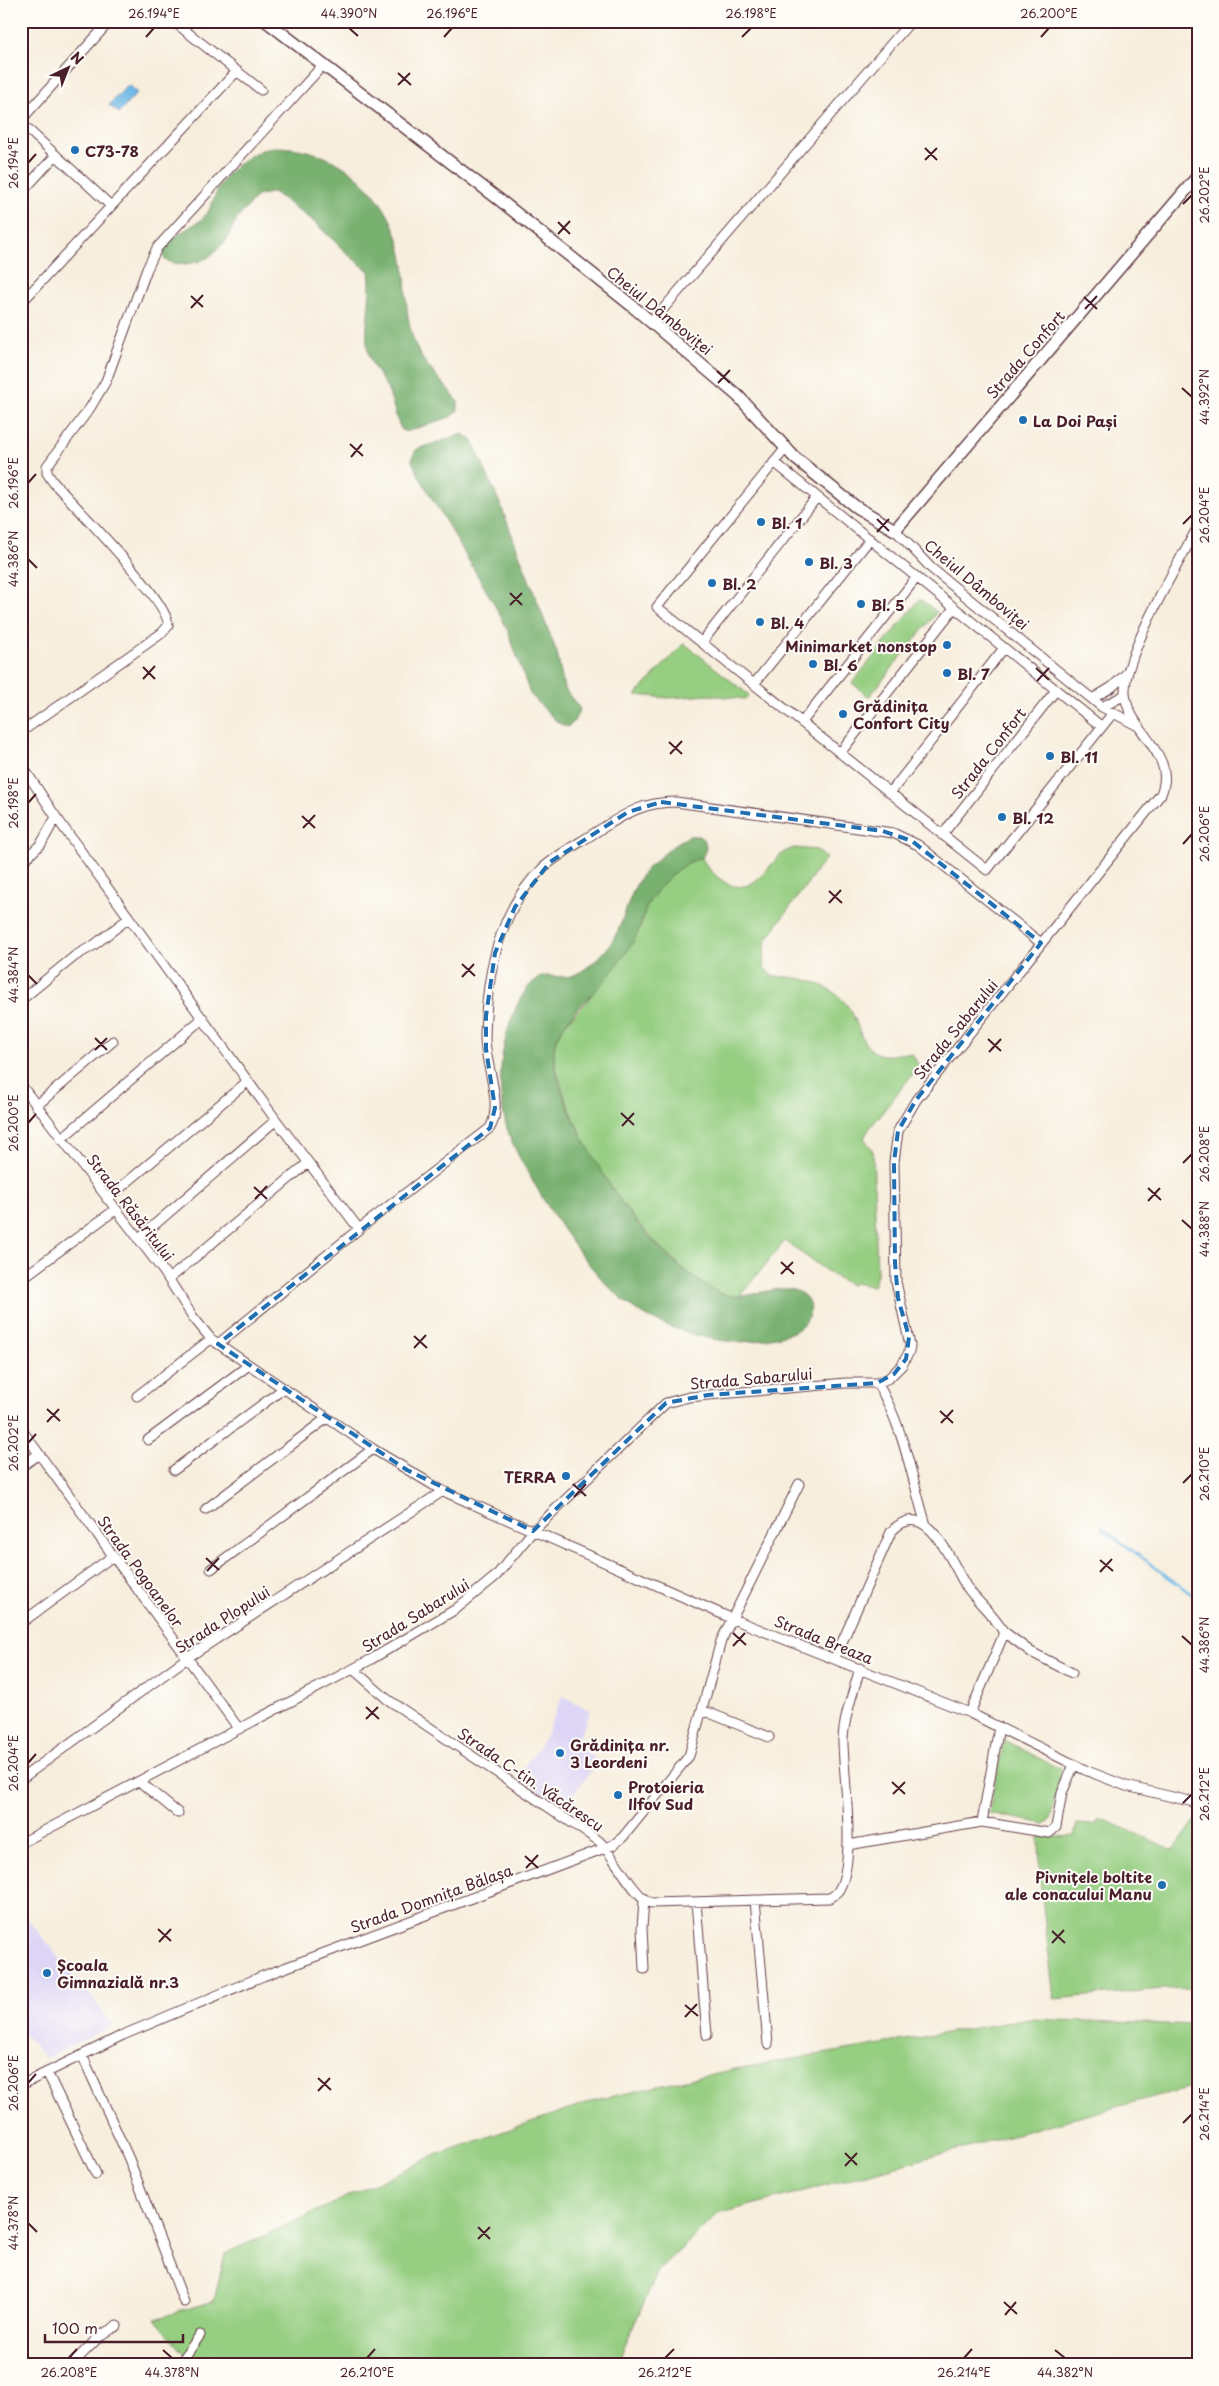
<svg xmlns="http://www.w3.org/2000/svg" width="1219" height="2386" viewBox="0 0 1219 2386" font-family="'Playpen Sans',sans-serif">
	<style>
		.built { fill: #ddd5f6 }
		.green { fill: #96ce82; stroke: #707656 }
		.forest { fill: #78b170; stroke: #61684e }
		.water { fill: #6db7e6; stroke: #5c6b88 }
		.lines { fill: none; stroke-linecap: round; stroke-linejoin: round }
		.stream { stroke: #6db7e6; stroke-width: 2.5 }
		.minor-casing { stroke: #643e46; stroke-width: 11 }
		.tertiary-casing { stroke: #643e46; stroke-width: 14 }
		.minor { stroke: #fff; stroke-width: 9 }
		.tertiary { stroke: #fff; stroke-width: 11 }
		.marked { fill: none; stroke: #1f6fb2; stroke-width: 4; stroke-dasharray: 10 6; stroke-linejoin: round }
		.ticks { fill: none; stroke: #4a1f2b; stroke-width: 2 }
		.poi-dot { fill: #1f6fb2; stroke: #fdfcf7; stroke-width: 2 }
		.labels { text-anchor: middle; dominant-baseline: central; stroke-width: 4; stroke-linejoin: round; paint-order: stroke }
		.poi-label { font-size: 15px; font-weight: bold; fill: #4a1f2b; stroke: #fdfcf7; text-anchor: start }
		.street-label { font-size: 15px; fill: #4a1f2b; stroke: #fdfcf7 }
		.neatline { fill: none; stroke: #4a1f2b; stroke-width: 2 }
		.ticks-label { font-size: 12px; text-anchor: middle; fill: #4a1f2b }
	</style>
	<rect width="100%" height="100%" fill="#fdfcf7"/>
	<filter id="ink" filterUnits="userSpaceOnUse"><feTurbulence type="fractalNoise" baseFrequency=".02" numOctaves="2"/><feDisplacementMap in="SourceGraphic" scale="10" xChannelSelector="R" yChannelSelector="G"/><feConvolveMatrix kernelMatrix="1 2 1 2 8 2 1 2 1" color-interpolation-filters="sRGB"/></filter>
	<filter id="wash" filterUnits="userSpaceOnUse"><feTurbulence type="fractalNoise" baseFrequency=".0096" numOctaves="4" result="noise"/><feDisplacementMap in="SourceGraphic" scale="20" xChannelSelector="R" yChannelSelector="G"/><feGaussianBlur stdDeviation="1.12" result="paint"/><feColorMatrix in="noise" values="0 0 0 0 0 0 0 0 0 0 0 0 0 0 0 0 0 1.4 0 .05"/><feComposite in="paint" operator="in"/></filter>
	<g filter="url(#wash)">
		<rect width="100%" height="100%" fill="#f7eedd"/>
		<!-- built -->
		<path class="built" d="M563,1696l28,15 -16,34 23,16 -34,47 -46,-32 26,-37z
			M26,1917l88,108 -68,33 -25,-27v-110z"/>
		<!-- green -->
		<path class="green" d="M920,599l17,13 -68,85 -17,-14z
			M685,644l64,51 -4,4 -36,-4 -41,3 -32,-3 46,-50z
			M794,848l23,2 9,8 -60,82 -3,26 10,11c30,-2 64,8 79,36 7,13 8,28 20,37 13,11 26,1 40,4l6,10 -2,6 -47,59 -5,9 9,13 4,123 -3,11 -3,1 -16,-3 -4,2 -19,-10 -47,-34 -46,56c-22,-1 -39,-14 -56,-29 -56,-47 -102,-116 -123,-187 -3,-11 -7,-22 -6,-34 2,-19 21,-31 32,-45 12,-15 23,-31 34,-46 6,-9 15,-18 20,-28 4,-9 4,-20 10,-28 13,-17 30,-38 52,-42 5,10 14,19 24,25 28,14 40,-17 57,-30 3,-2 8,-4 11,-5z
			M1004,1740l58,30 -12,50 -5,4 -56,-11z
			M1198,1817v171l-36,1 -108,10 -14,-119 -1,-42 35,-2 3,-12 18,1 5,-7 74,32z
			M1028,2019l170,6v60l-480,129 -60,57 -42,94h-422l-39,-46 59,-18 11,-47 213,-100 157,-54 145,-32z"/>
		<!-- forest -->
		<path class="forest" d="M274,147c69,0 121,50 130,119 3,26 1,53 11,78 9,24 29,37 43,58v8l-5,6 -47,16 -4,-2c-7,-11 -8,-25 -13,-37 -5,-13 -16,-23 -20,-37 -7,-27 4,-58 0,-85l-18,-14 -37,-35 -39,-29h-5l-13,3 -20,23 -11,22 -17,16 -11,5 -13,2 -12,-1 -8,-3c-10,-20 27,-31 38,-42 9,-9 10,-20 16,-31 10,-19 34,-37 55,-40z
			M463,434l9,6 29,66 56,147 7,35 16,21 -7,14 -6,4 -10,-5 -27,-28 -22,-63 -15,-29 -73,-124 -8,-17 1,-6 4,-6z
			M690,836h9l6,5 1,8 -4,9c-21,4 -38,23 -50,40 -8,9 -9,23 -14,34 -8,18 -21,33 -33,48 -15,18 -50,46 -51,70 -2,43 47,123 72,159 18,26 73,83 105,87 22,3 52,-16 71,-2 7,5 9,12 7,20 -5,21 -31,22 -48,26 -21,4 -45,1 -65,-5 -17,-5 -33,-10 -48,-18 -42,-22 -82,-81 -106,-120 -13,-23 -29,-47 -36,-72 -10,-39 -6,-79 9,-115 6,-14 17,-35 34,-34 8,0 14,2 22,0 13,-4 26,-16 35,-26 19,-23 20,-54 38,-78 6,-8 15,-13 22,-20 8,-7 14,-12 24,-16z"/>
		<!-- water -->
		<path class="water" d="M128,85l9,8 -18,20 -10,-8z"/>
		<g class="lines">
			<!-- stream -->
			<path class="stream" d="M1196,785l2,1
				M1102,1528l96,71"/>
		</g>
	</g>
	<g filter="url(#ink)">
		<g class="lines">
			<defs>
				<path id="minor" d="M173,21l88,69
					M21,120l89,-99
					M21,123l90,83
					M21,193l35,-38
					M21,303l216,-232
					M652,322l259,-301
					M785,449l-128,158 330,263 126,-157
					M774,462l328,265
					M895,530l36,38 171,139 36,19
					M702,642l115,-145
					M754,684l116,-145
					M1092,699l20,-12 16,-15
					M1102,707l23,-12
					M802,722l115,-145
					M21,732l141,-99 6,-7c4,-22 -96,-123 -115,-144l-6,-9v-7l43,-58 16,-27 41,-112 10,-21 166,-183
					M840,753l114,-145
					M21,764l35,53 220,303 83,109
					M890,793l114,-145
					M942,835l114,-145
					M21,863l20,-19 15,-27
					M21,1000l54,-44 19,-11 35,-27
					M21,1085l143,187 29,45 18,22 162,110 70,42 290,128 237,94 115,57 41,16 72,17
					M36,1106l77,-65
					M61,1139l142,-121
					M107,1199l141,-118
					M138,1239l138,-119
					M21,1279l94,-69
					M169,1279l139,-116
					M218,1344l141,-115 131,-101c14,-24 -5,-63 -5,-90 1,-59 12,-127 57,-169 16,-15 36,-25 54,-37 28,-17 45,-30 80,-30l217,31 25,12 123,98
					M877,1383c26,41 35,96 49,142
					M137,1396l74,-57
					M21,1429l218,300
					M148,1440l101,-75
					M21,1467l18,-13
					M174,1470l109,-81
					M206,1509l121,-91
					M211,1569l162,-120
					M21,1623l92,-67
					M1003,1631l28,21 41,21
					M835,1658l56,-126c35,-39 61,32 75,54 11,16 27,28 37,45v5l-33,77
					M353,1669l34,30 212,142c15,14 36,58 53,62l177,-5c33,-10 13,-130 14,-159 1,-23 11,-48 17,-71
					M702,1710l67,27
					M21,1779l166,-121 256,-167
					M140,1782l38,31
					M982,1822l17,-95
					M21,1843l349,-183 86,-51 40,-33 37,-45 133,-128 23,-6 19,-2 138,-12h31l12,-5 13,-13 7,-13 1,-7 -14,-63 -2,-120 4,-31 18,-31 245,-306c18,-41 -37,-65 -36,-104 0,-36 54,-129 73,-163
					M848,1845l134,-23 67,11 7,-6 6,-34 12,-28
					M644,1900l-2,28 2,41
					M755,1900l13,144
					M696,1902l11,133
					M82,2055l47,104 55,143
					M47,2072l49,102
					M21,2085l102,-50 140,-59 350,-131 10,-8 66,-81 32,-115 78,-157
					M71,2365l30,-30 16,-9
					M179,2365l21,-30"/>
				<path id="tertiary" d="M266,21l235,180 130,104 107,91 57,62 61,49 39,23 303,-354"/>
			</defs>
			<!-- minor casing -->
			<use href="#minor" class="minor-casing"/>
			<!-- tertiary casing -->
			<use href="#tertiary" class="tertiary-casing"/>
			<!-- minor -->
			<use href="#minor" class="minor"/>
			<!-- tertiary -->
			<use href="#tertiary" class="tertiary"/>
		</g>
	</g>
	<!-- marked area -->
	<path class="marked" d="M661,802l222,29 29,10 129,102 -125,157 -18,31 -4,31 1,101 3,35 11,39 -3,22 -12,15 -17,9 -169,12 -42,8 -133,128 -126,-61 -189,-126 272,-216 5,-20 -9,-59v-33l9,-63 20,-46 35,-45 78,-50z"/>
	<!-- ticks -->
	<path class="ticks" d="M349,28l9,8M146,37l8,-9M444,37l8,-9M742,37l9,-9M1041,37l8,-9M398,73l13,12M398,85l12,-12M925,148l12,12M925,160l12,-12M28,163l8,-9M1183,204l9,-9M558,222l12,12M558,234l12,-13M191,296l12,11M1084,297l13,12M191,308l12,-13M1085,309l12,-13M717,371l13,12M718,383l12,-13M1182,388l10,9M350,444l13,12M351,457l11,-13M28,483l8,-9M877,519l12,12M1183,524l9,-9M877,532l12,-13M28,559l9,9M510,593l12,12M510,605l12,-12M143,667l12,12M1036,668l13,12M143,679l12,-13M1037,681l12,-13M669,742l13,12M670,754l12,-13M28,803l8,-9M302,816l13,12M303,828l12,-13M1183,844l9,-10M829,891l13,12M829,903l12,-13M462,964l13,12M28,975l9,9M462,977l12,-13M95,1038l12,12M988,1039l13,12M95,1050l12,-12M989,1052l12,-13M621,1113l13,12M28,1123l8,-9M622,1126l12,-13M1183,1163l9,-9M254,1187l13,12M1148,1188l13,12M255,1199l12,-13M1148,1201l12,-13M1182,1220l10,9M781,1262l13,12M781,1274l12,-12M414,1336l13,12M414,1348l12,-13M47,1409l13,12M940,1411l13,12M47,1422l12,-13M941,1423l12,-13M28,1443l8,-9M1183,1483l9,-9M573,1484l13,12M574,1497l12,-13M206,1558l13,12M1100,1560l13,11M207,1571l12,-13M1100,1572l12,-13M733,1633l13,12M1182,1636l10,9M733,1646l12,-13M366,1707l13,12M366,1719l12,-12M28,1763l8,-9M892,1782l13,12M893,1794l12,-12M1183,1803l9,-9M525,1856l13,12M526,1868l12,-13M158,1929l13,12M1052,1931l13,12M159,1942l12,-13M1052,1943l12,-13M685,2005l13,11M685,2017l12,-13M318,2078l13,12M28,2083l8,-9M318,2091l12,-13M1183,2123l9,-9M845,2153l12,12M845,2166l12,-13M28,2223l9,9M478,2227l12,12M478,2239l12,-12M1004,2302l13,12M1005,2315l11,-13M163,2350l9,8M1055,2350l10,8M69,2358l8,-9M367,2358l8,-9M665,2358l9,-9M964,2358l8,-9"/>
	<!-- markers -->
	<g class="poi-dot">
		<circle cx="75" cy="150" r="5"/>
		<circle cx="1023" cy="420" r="5"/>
		<circle cx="761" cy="522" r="5"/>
		<circle cx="809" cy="562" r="5"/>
		<circle cx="712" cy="583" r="5"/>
		<circle cx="861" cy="604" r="5"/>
		<circle cx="760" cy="622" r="5"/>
		<circle cx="947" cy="645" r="5"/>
		<circle cx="813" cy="664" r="5"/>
		<circle cx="947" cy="673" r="5"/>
		<circle cx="843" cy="714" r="5"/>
		<circle cx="1050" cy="756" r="5"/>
		<circle cx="1002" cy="817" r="5"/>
		<circle cx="566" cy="1476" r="5"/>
		<circle cx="560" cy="1753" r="5"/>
		<circle cx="618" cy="1795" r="5"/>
		<circle cx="1162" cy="1885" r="5"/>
		<circle cx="47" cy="1973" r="5"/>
	</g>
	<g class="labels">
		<!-- poi labels -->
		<g class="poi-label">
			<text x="85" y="150">C73-78</text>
			<text x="1033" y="420">La Doi Pași</text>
			<text x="771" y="522">Bl. 1</text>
			<text x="819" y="562">Bl. 3</text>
			<text x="722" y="583">Bl. 2</text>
			<text x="871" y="604">Bl. 5</text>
			<text x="770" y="622">Bl. 4</text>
			<text x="937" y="645" text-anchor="end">Minimarket nonstop</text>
			<text x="823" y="664">Bl. 6</text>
			<text x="957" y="673">Bl. 7</text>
			<text x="853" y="705">Grădinița<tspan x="853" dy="17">Confort City</tspan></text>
			<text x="1060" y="756">Bl. 11</text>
			<text x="1012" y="817">Bl. 12</text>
			<text x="556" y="1476" text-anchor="end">TERRA</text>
			<text x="570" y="1744">Grădinița nr.<tspan x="570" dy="17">3 Leordeni</tspan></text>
			<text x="628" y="1786">Protoieria<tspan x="628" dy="17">Ilfov Sud</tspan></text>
			<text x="1152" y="1876" text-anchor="end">Pivnițele boltite<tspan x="1152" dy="17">ale conacului Manu</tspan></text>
			<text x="57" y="1964">Școala<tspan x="57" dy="17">Gimnazială nr.3</tspan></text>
		</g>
		<!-- street labels -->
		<g class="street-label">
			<text transform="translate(660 310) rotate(39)">Cheiul Dâmboviței</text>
			<text transform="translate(1025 354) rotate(-49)">Strada Confort</text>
			<text transform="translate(977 584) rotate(40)">Cheiul Dâmboviței</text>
			<text transform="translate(988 753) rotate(-52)">Strada Confort</text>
			<text transform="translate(955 1029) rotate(-51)">Strada Sabarului</text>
			<text transform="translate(131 1207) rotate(52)">Strada Răsăritului</text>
			<text transform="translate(751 1378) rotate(-5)">Strada Sabarului</text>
			<text transform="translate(141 1571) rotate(54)">Strada Pogoanelor</text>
			<text transform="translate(415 1615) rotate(-32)">Strada Sabarului</text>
			<text transform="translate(222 1619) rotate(-33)">Strada Plopului</text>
			<text transform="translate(824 1639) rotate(22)">Strada Breaza</text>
			<text transform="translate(531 1779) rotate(34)">Strada C-tin. Văcărescu</text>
			<text transform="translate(431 1898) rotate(-20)">Strada Domnița Bălașa</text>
		</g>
	</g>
	<!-- margin -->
	<rect width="1219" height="2386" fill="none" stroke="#fdfcf7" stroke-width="55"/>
	<!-- north arrow -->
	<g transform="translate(68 68) rotate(43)" stroke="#fdfcf7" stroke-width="4" paint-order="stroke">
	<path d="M0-4L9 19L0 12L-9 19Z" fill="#4a1f2b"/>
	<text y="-8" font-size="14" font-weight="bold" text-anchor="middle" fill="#4a1f2b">N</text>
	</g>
	<!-- scale -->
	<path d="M45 2334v8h138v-8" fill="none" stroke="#4a1f2b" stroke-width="2.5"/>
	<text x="52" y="2334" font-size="15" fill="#4a1f2b" stroke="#fdfcf7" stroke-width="4" paint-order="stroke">100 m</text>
	<rect x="28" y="28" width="1164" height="2330" class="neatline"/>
	<g class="ticks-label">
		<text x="154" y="18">26.194°E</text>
		<text x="349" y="18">44.390°N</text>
		<text x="452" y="18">26.196°E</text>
		<text x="751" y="18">26.198°E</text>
		<text x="1049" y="18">26.200°E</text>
		<text transform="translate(14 163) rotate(-90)" y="4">26.194°E</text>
		<text transform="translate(1205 195) rotate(-90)" y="4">26.202°E</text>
		<text transform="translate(1205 397) rotate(-90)" y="4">44.392°N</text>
		<text transform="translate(14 483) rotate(-90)" y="4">26.196°E</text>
		<text transform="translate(1205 515) rotate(-90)" y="4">26.204°E</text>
		<text transform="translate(14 559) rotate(-90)" y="4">44.386°N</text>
		<text transform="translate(14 803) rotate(-90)" y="4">26.198°E</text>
		<text transform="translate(1205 834) rotate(-90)" y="4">26.206°E</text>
		<text transform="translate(14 975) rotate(-90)" y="4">44.384°N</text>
		<text transform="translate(14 1123) rotate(-90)" y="4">26.200°E</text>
		<text transform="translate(1205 1154) rotate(-90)" y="4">26.208°E</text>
		<text transform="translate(1205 1229) rotate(-90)" y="4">44.388°N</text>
		<text transform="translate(14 1443) rotate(-90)" y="4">26.202°E</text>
		<text transform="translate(1205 1474) rotate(-90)" y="4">26.210°E</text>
		<text transform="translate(1205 1645) rotate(-90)" y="4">44.386°N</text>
		<text transform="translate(14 1763) rotate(-90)" y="4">26.204°E</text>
		<text transform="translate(1205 1794) rotate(-90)" y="4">26.212°E</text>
		<text transform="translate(14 2083) rotate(-90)" y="4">26.206°E</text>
		<text transform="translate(1205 2114) rotate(-90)" y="4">26.214°E</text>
		<text transform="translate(14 2223) rotate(-90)" y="4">44.378°N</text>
		<text x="69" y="2377">26.208°E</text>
		<text x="172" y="2377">44.378°N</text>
		<text x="367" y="2377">26.210°E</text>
		<text x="665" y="2377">26.212°E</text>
		<text x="964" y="2377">26.214°E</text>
		<text x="1065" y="2377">44.382°N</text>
	</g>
</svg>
